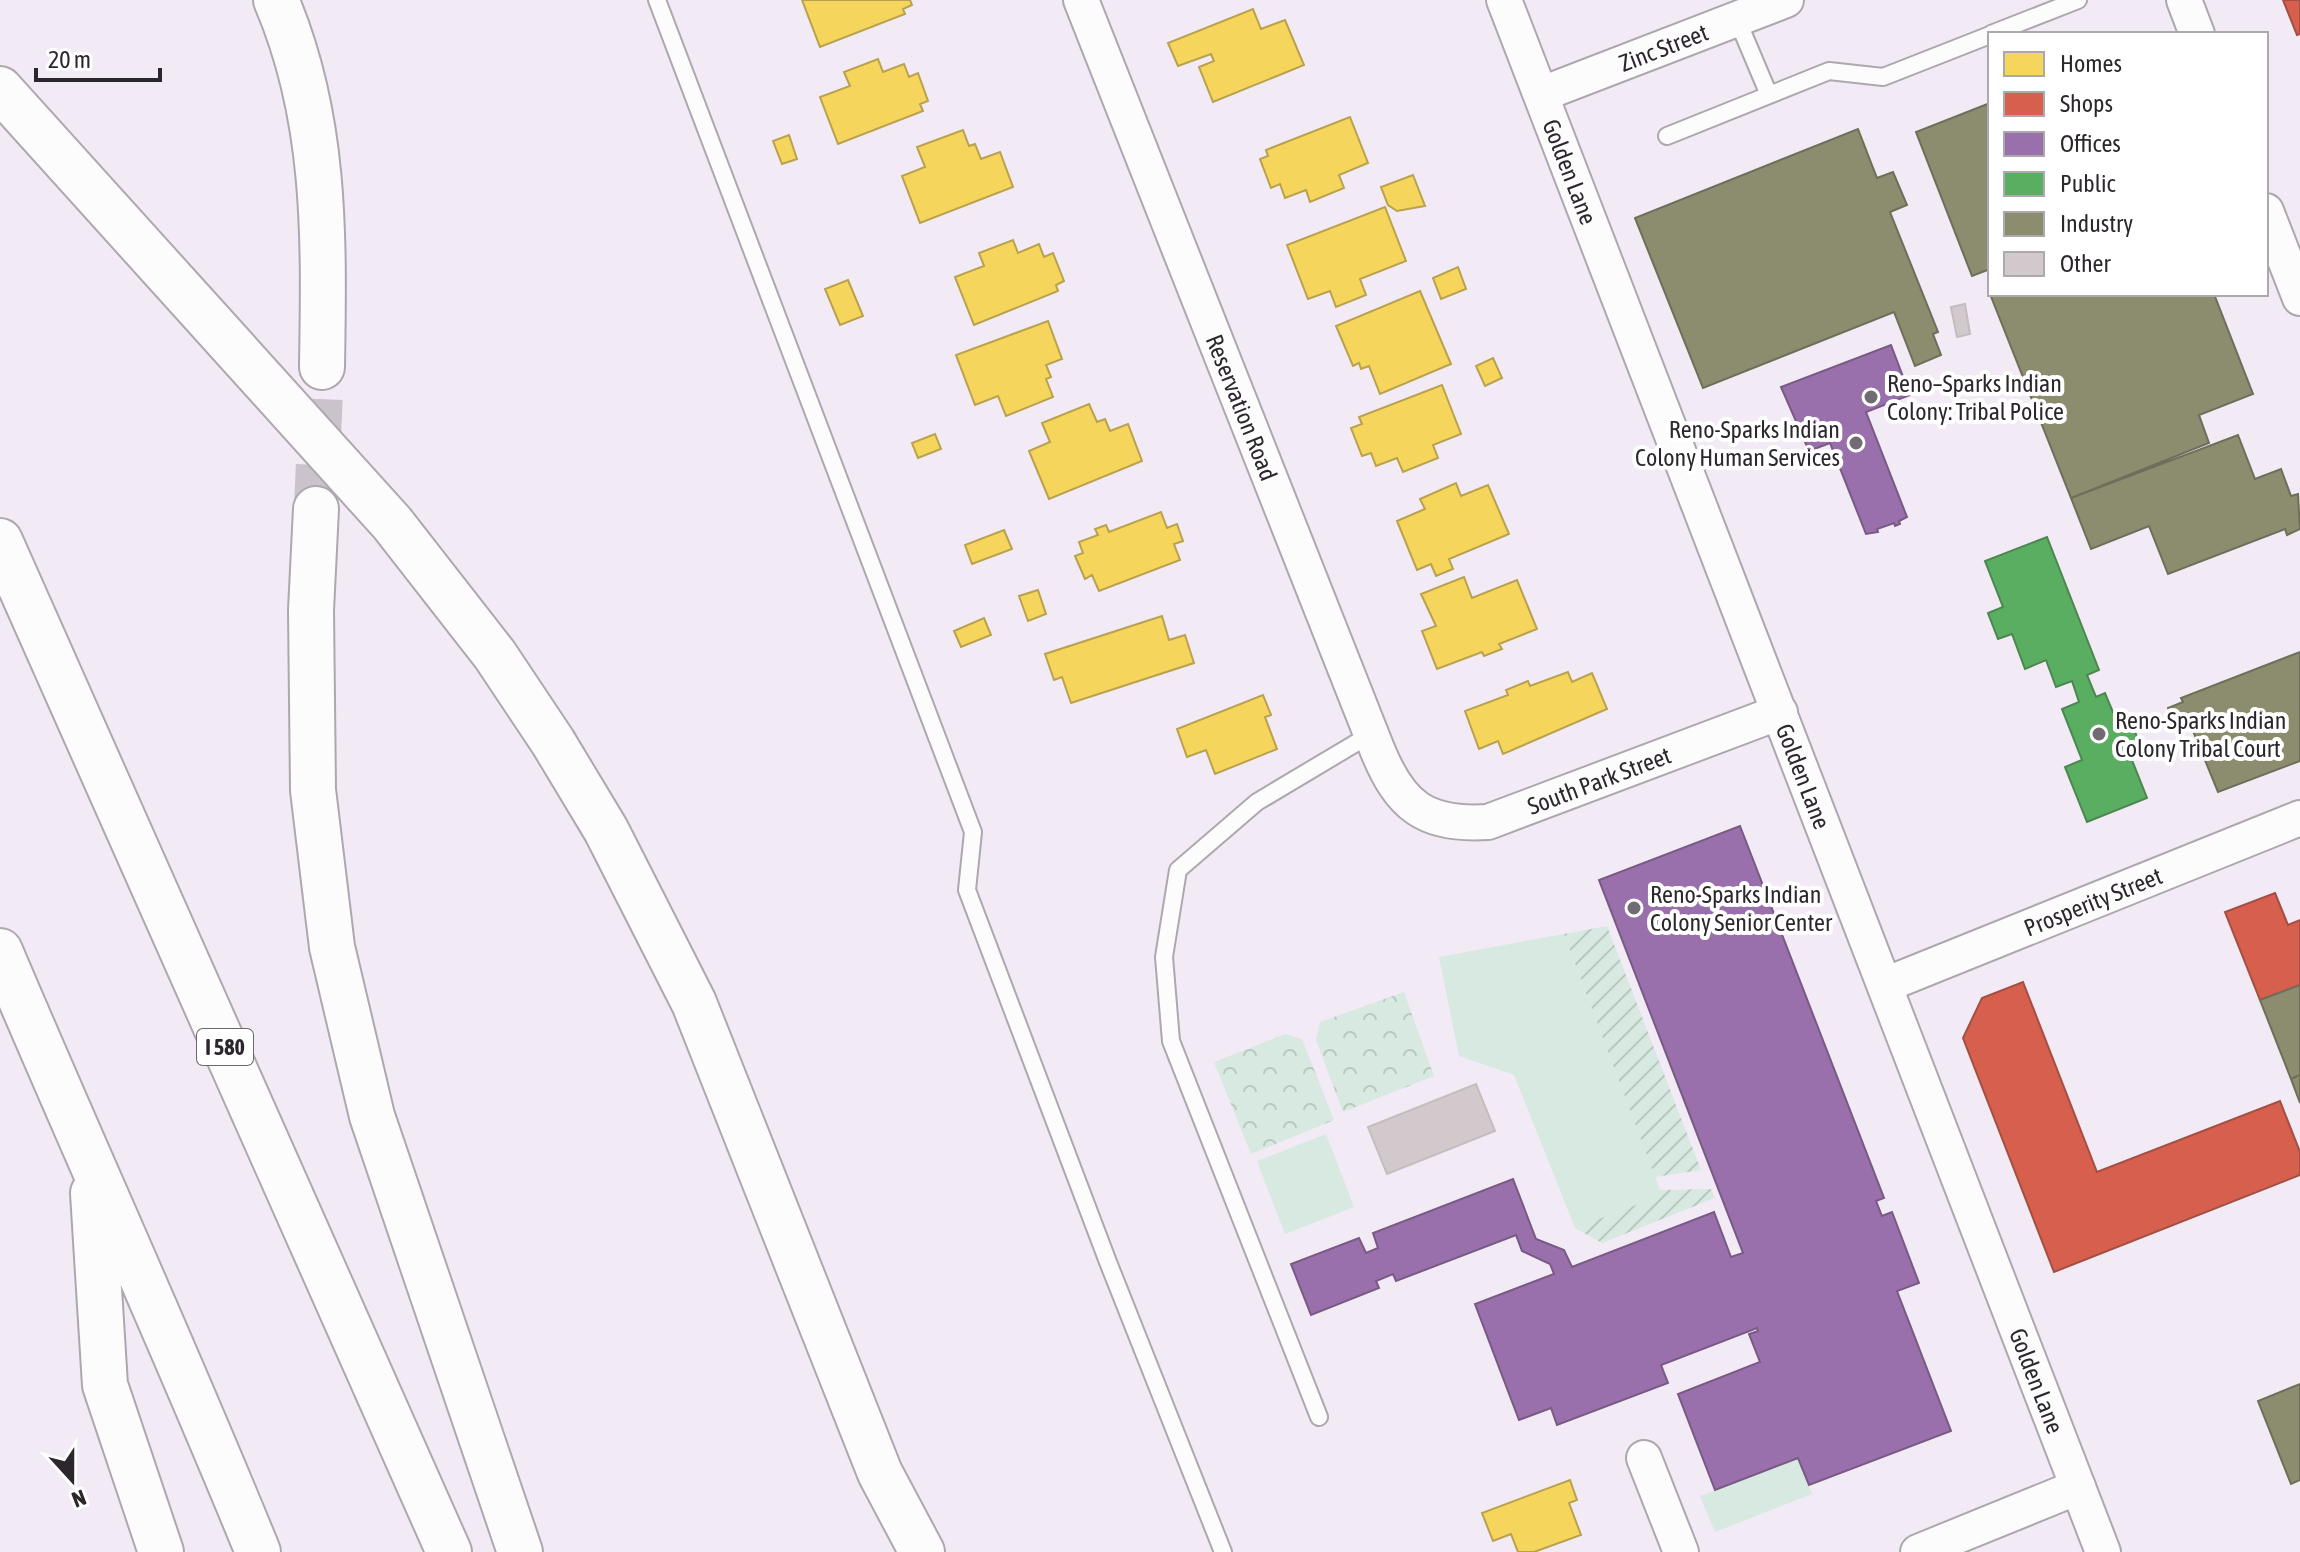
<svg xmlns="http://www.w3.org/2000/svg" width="2300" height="1552" viewBox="0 0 2300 1552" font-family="'Asap Condensed',sans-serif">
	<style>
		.grass { fill: #d7e9e0 }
		.park { fill: url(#park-crowns) }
		.garden { fill: url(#garden-furrows) }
		.homes { fill: #f6d55c; stroke: #b9a14e; stroke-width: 2 }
		.shops { fill: #d6604d; stroke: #a34f43; stroke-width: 2 }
		.offices { fill: #9970ab; stroke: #785a85; stroke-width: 2 }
		.public { fill: #5aae61; stroke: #4c8651; stroke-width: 2 }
		.industry { fill: #8c8c6e; stroke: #6f6e5a; stroke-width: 2 }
		.building { fill: #d2c9cc; stroke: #c4bcbf; stroke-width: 2 }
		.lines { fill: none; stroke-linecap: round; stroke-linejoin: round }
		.highway-tunnel { stroke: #cac3cc; stroke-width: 44; stroke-dasharray: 44 22; stroke-linecap: butt }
		.lane-casing { stroke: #aea7af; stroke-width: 20 }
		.street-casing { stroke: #aea7af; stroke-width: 38 }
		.highway-casing { stroke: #aea7af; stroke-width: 48 }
		.lane { stroke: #fdfcfd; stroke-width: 16 }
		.street { stroke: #fdfcfd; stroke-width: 34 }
		.highway { stroke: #fdfcfd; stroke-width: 44 }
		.poi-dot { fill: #716b73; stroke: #fff; stroke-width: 3 }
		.labels { text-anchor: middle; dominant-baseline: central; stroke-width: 8; stroke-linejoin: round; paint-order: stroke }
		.shield { fill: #fff; stroke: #6b686c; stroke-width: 2 }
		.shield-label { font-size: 22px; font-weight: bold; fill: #2c272d }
		.street-label { font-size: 24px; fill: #2c272d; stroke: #fff }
		.poi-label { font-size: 24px; fill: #2c272d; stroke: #fff; text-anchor: start }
	</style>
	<defs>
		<pattern id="park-crowns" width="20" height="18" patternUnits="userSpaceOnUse" patternTransform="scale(2)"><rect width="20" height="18" fill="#d7e9e0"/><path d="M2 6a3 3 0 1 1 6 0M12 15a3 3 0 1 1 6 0" fill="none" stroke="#b9c8c0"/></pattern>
		<pattern id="garden-furrows" width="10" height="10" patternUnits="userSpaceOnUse" patternTransform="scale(2)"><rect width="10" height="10" fill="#d7e9e0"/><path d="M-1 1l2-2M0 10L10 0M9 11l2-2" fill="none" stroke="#b9c8c0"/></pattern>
	</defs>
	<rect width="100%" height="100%" fill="#f2eaf4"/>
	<!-- grass -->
	<path class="grass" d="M1564,934l98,261 -87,33 -61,-153 -55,-19 -20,-99z
		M1326,1134l28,73 -69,27 -28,-73z
		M1798,1458l14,36 -97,38 -15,-36z"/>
	<!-- park -->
	<path class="park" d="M1404,992l30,84 -91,36 -27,-72 4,-18z
		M1285,1034l17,5 32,81 -83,34 -37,-92z"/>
	<!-- garden -->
	<path class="garden" d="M1607,926l94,244 -46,7 -91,-243z
		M1711,1189l4,9 -113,45 -27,-15 87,-33 -2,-5z"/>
	<!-- homes -->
	<path class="homes" d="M802,0h108l2,5 -9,4 2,5 -85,33z
		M1253,9l8,20 24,-9 19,45 -91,37 -14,-35 15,-6 -3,-7 -33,12 -10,-23z
		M878,59l5,13 21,-8 5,13 9,-4 10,28 -8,3 3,7 -85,33 -18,-47 30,-11 -6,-14z
		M1350,117l18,46 -29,12 5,13 -34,14 -4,-12 -21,8 -5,-14 -9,4 -11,-29 8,-3 -2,-6z
		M963,130l6,16 6,-2 6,15 19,-7 13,35 -93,36 -18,-47 23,-9 -8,-20z
		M789,135l8,24 -15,5 -9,-23z
		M1413,175l12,31 -28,5 -9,-6 -7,-18z
		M1385,207l21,54 -46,18 6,16 -30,12 -6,-16 -22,8 -21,-54z
		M1013,240l5,13 21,-9 5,13 9,-4 11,28 -8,4 2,6 -84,34 -19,-48 29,-11 -5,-13z
		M1458,267l8,22 -25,10 -8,-21z
		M848,280l15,36 -23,9 -15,-36z
		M1420,291l31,73 -71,30 -11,-28 -8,3 -2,-6 -6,3 -17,-40z
		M1048,321l14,38 -16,6 5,12 -5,2 7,18 -47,19 -8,-20 -23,9 -19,-50z
		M1493,358l9,20 -17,8 -9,-20z
		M1442,385l19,49 -28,11 5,13 -35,14 -6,-14 -21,8 -5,-13 -9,3 -11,-28 11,-4 -3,-7z
		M1089,404l8,18 8,-3 5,12 18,-7 14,37 -93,38 -20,-48 21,-9 -8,-19z
		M935,434l6,15 -23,9 -6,-15z
		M1456,483l5,13 27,-11 21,49 -60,25 4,10 -17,7 -5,-12 -14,6 -20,-49 28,-12 -5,-10z
		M1161,512l6,16 10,-4 6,17 -9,3 6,16 -81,31 -7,-16 -7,4 -10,-23 8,-3 -4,-11 19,-7 -3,-6 11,-4 3,7z
		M1004,530l8,19 -40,15 -7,-19z
		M1464,577l8,21 45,-18 20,49 -38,15 3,5 -18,7 -2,-4 -45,17 -15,-38 14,-5 -15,-32z
		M1038,590l8,24 -18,7 -9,-25z
		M1162,616l7,24 16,-5 9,28 -123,40 -9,-26 -8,3 -9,-26z
		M984,618l7,17 -30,12 -7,-16z
		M1568,672l4,10 20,-9 15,36 -104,45 -5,-13 -19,8 -14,-38 43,-16 -2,-5 22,-9 2,5z
		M1263,695l8,20 -6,2 12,32 -62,25 -9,-24 -19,7 -10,-28z
		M1570,1480l7,20 -8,3 12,32 -47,17h-16l-7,-18 -18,7 -11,-28z"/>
	<!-- shops -->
	<path class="shops" d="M2283,0h17v34l-3,1z
		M2275,893l13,32 12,-5v65l-40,15 -35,-88z
		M2023,982l74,190 183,-71 20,51v23l-246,97 -91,-234 19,-40z"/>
	<!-- offices -->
	<path class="offices" d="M1891,345l19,50 -44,17 41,105 -8,4 1,3 -5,2 -1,-3 -17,6 1,3 -12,2 -36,-91 -21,8 -28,-64z
		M1740,826l144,372 -8,3 6,15 10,-4 27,71 -22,8 54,140 -142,54 -11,-27 -83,32 -37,-96 82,-32 -11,-28 9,-3 -1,-3 -96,37 7,18 -111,42 -6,-17 -32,12 -44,-116 79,-30 -4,-10 -28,-13 -6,-16 -120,46 -3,-7 -17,7 3,7 -68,27 -20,-51 68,-26 7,15 12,-5 -5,-15 140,-54 23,60 28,11 8,17 142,-55 17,45 12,-4 -144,-373z"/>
	<!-- public -->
	<path class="public" d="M2047,537l52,133 -12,5 9,22 9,-4 15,36 12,-5 8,21 -12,5 19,48 -60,24 -22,-55 17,-7 -20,-51 17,-7 -7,-21 -16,6 -10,-27 -21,9 -13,-35 -14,5 -10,-26 15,-6 -18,-46z"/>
	<!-- industry -->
	<path class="industry" d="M1990,103v166l-18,7 -56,-144z
		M1858,129l19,49 16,-6 14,33 -17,7 48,120 -5,2 8,21 -26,11 -21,-54 -191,76 -68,-170z
		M1990,294h224l39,100 -54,21 10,28 -138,55z
		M2238,435l17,44 26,-10 10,27 7,-2 2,35 -13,6 -2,-6 -117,45 -19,-48 -58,23 -20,-51z
		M2300,652v109l-82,31 -27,-66 -14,6 -9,-24 15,-6 -2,-4z
		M2300,985v90l-9,4 -31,-79z
		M2300,1075v28l-9,-24z
		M2300,1384v96l-9,4 -33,-83z"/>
	<!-- building -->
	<path class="building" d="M1965,304l5,30 -13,3 -6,-30z
		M1476,1084l19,47 -108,43 -19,-47z"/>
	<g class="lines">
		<!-- highway-tunnel -->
		<path class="highway-tunnel" d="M316,509l6,-142"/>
		<defs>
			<path id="lane" d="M657,0l316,832 -6,58 141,372 115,290
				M1737,19l32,76
				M1991,34l87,-34
				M1667,136l162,-65 54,6 107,-42
				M1319,1417l-148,-376 -7,-84 14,-87 79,-68 114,-68"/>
			<g id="street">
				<path id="s1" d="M1081,0l296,749c23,57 48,77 111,73l292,-110"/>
				<path id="s2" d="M1504,0l599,1552"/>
				<path d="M2184,0l13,34"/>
				<path id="s3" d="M1542,94l244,-94"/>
				<path d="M2266,211l34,87"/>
				<path id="s4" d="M1885,985l415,-167"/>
				<path d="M1644,1458l37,94"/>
				<path d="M1918,1552l160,-65"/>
			</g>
			<path id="highway" d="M276,0c51,119 48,240 46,367
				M0,89l392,434 103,132 58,87 53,88 88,173 186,470 42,79
				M316,509l-5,101 2,180 19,157 40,169 148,436
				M0,541l449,1011
				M0,951c85,201 176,399 258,601
				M93,1193l12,192 56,167"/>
		</defs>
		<!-- lane casing -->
		<use href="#lane" class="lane-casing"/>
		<!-- street casing -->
		<use href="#street" class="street-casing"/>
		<!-- highway casing -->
		<use href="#highway" class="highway-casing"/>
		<!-- lane -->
		<use href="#lane" class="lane"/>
		<!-- street -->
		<use href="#street" class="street"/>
		<!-- highway -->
		<use href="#highway" class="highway"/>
	</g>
	<!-- markers -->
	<g class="poi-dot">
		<circle cx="1871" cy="397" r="8"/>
		<circle cx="1856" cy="443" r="8"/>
		<circle cx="2099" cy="734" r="8"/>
		<circle cx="1634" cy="908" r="8"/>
	</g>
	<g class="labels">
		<!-- shield labels -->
		<rect class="shield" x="197" y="1029" width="56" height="36" rx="6"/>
		<g class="shield-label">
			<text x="225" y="1047">I 580</text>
		</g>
		<!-- street labels -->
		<g class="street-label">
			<text stroke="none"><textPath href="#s3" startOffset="130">Zinc Street</textPath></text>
			<text stroke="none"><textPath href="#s2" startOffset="184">Golden Lane</textPath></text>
			<text stroke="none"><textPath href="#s1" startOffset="438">Reservation Road</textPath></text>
			<text stroke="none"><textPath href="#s2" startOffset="832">Golden Lane</textPath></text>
			<text stroke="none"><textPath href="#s1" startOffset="1070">South Park Street</textPath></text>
			<text stroke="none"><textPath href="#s4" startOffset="224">Prosperity Street</textPath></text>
			<text stroke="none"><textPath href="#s2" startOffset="1480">Golden Lane</textPath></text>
		</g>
		<!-- poi labels -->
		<g class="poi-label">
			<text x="1887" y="383">Reno–Sparks Indian<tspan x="1887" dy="28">Colony: Tribal Police</tspan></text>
			<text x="1840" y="429" text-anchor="end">Reno-Sparks Indian<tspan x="1840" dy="28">Colony Human Services</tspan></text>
			<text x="2115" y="720">Reno-Sparks Indian<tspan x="2115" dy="28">Colony Tribal Court</tspan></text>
			<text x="1650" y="894">Reno-Sparks Indian<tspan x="1650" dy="28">Colony Senior Center</tspan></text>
		</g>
	</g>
	<!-- legend -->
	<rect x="1988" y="32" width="280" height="264" fill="#ffffff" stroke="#aba9ab" stroke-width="2"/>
	<rect x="2004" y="52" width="40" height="24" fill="#f6d55c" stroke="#aba9ab" stroke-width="2"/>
	<text x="2060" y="72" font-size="24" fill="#2c272d">Homes</text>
	<rect x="2004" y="92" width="40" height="24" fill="#d6604d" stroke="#aba9ab" stroke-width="2"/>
	<text x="2060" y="112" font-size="24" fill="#2c272d">Shops</text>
	<rect x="2004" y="132" width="40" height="24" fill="#9970ab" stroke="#aba9ab" stroke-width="2"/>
	<text x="2060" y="152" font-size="24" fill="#2c272d">Offices</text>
	<rect x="2004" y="172" width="40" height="24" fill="#5aae61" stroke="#aba9ab" stroke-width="2"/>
	<text x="2060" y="192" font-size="24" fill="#2c272d">Public</text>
	<rect x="2004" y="212" width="40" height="24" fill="#8c8c6e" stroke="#aba9ab" stroke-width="2"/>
	<text x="2060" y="232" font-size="24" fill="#2c272d">Industry</text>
	<rect x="2004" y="252" width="40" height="24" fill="#d2c9cc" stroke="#aba9ab" stroke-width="2"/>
	<text x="2060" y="272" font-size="24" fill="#2c272d">Other</text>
	<!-- north arrow -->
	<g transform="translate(72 1480) rotate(159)" stroke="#ffffff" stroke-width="6" paint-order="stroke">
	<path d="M0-6L14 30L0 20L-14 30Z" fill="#2c272d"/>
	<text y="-12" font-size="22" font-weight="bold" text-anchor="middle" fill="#2c272d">N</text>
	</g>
	<!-- scale -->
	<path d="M36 68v12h124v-12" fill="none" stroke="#2c272d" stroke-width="4"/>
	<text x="48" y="68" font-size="24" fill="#2c272d" stroke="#ffffff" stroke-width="6" paint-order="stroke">20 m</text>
</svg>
